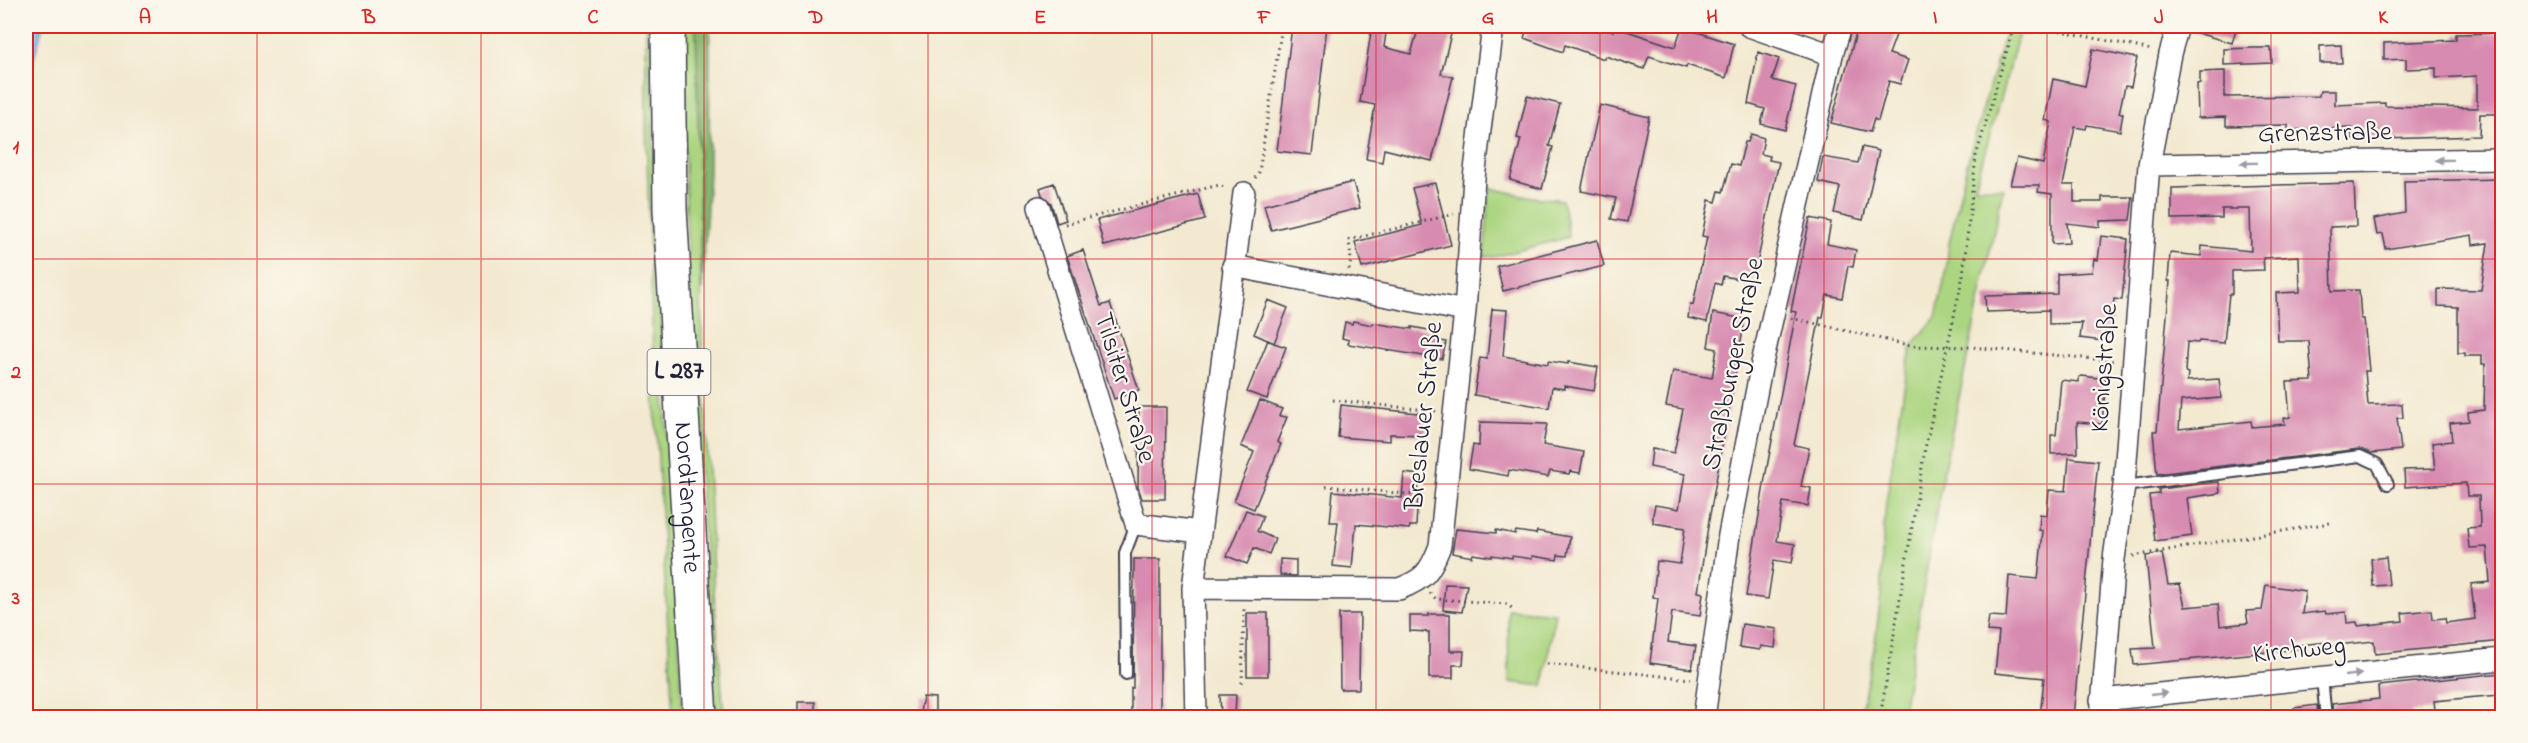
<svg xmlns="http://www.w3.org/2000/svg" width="2528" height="743" viewBox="0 0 2528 743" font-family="'Indie Flower',sans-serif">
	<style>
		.green { fill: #abd580; stroke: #667c5e; stroke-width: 1.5 }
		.forest { fill: #88b66e; stroke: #556c54; stroke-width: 1.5 }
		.water { fill: #74ade4; stroke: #4b6890; stroke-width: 1.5 }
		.building { fill: #d88bb0; fill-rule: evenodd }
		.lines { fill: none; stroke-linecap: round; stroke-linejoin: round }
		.service-casing { stroke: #414051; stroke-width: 14 }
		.minor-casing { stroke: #414051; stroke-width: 24 }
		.primary-casing { stroke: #414051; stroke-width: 36 }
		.path { stroke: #414051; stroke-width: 3; stroke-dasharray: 1.5 4.5; stroke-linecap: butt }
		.service { stroke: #fff; stroke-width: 10 }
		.minor { stroke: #fff; stroke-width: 21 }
		.primary { stroke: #fff; stroke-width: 33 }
		.oneway { fill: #9c9ca7 }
		.grid { fill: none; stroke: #d62828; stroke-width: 1.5; stroke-opacity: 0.55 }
		.labels { text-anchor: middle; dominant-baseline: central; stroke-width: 4.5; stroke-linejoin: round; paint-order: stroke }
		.shield { fill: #fbf7ec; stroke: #636270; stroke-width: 1.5 }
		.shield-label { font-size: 26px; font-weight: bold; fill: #22223b }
		.street-label { font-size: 27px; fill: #22223b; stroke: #fbf7ec }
		.neatline { fill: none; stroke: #d62828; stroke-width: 2 }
		.grid-label { font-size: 20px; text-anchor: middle; font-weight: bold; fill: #d62828 }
	</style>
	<rect width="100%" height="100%" fill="#fbf7ec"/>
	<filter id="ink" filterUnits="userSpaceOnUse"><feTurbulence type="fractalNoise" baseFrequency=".0167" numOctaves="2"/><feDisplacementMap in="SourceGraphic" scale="12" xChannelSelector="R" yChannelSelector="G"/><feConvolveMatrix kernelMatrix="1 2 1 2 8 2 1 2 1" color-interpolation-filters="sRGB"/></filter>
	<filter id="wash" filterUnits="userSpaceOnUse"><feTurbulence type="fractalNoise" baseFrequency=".008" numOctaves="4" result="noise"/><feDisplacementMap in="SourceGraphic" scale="24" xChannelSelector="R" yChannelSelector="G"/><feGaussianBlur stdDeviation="1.35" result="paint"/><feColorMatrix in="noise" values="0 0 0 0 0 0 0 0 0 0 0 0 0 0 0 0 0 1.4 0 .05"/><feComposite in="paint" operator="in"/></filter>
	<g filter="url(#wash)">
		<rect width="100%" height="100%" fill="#f3e9d0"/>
		<!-- green -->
		<path class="green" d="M646,26h6l2,176 29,515h-10l-19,-327 -8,-269z
			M685,26h11l6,317 12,251 10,123h-8c-14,-230 -36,-461 -31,-691z
			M2007,26h14l-46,161 28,1 -61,290 -40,239h-42l15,-74 7,-56v-33l4,-51 22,-139 4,-18 24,-29 10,-45 3,-29 18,-79z
			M1490,188l41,9 31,3 7,37 -75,20 -10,-1z
			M1508,609l47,4 -12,73 -34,-4z"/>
		<!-- forest -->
		<path class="forest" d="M696,26h14l-1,148 -7,116z"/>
		<!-- water -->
		<path class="water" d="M26,26h17l-17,62z"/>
		<g id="blocks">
			<!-- building -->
			<path class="building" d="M1292,26h35l-15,129 -35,-4z
				M1372,26h15l-3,21 27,7 8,-28h34l-12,48 12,3 -21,84 -48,-12 -2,13 -16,-3 9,-54 -15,-3z
				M1528,26h71l14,5 2,-4 60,20 7,-20 52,17 -8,34 -39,-13 -1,3 -37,-12 -5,13 -39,-13 -1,3 -39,-14 -2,7 -39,-14z
				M1858,26h10l28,9 -7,19 19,6 -8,24 -11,-3 -11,40 -4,-2 -4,13 -39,-9z
				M2190,26h47l-5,17 -42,-12z
				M2502,33v65h-2v16h-20l-1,22 -127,4v-12l-64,2v-5l-62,1v-9l-28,1 -1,-34 3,-1v-11l25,-1v26l94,-1 1,-5h15v14l50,-2v3l92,2v-32l-41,2v-10l-30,1v-10l-22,1v-17l72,-3v-6z
				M2341,45l1,18h-22v-17z
				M2253,48h18l1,15 -48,2v-16z
				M2093,49l44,9 -6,29 -6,-1 -6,27h4l-3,18 -33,-6 -1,4 -11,-2 -12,58h11v17h28v-5h31l-3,23 -30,1v6l-33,-4 2,20 -17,1v-50l-14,-2 1,-7h-29l7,-27 26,6 8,-42 -6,-2 8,-41 32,7z
				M1758,52l21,7 -7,21 24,6 -11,44 -24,-6 4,-15 -17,-5z
				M1527,96l33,8 -11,42 4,1 -11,42 -32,-9 11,-41 -4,-1z
				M1600,105l49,12 -22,105 -16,-3 5,-21 -35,-7z
				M1751,134l13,4 -3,16 9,2 -1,4 10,2 -26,120 -30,-6 -2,9 -6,-2 -8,39 -19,-4 2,-14 3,1 14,-68 -5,-1 7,-36 7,2 3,-11 4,1 8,-28 8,2 6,-24h3z
				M1862,147l17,4 -16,69 -29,-7 6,-26 -22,-5 5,-25 35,6z
				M2502,179v462l-127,13 -1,-13 -46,5v-4l-29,3 1,4 -166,16 -2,-16 23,-1 -9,-92 16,-3 6,32 12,-1 5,23 33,-3 2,22 28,-3 -2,-12 16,-1 4,-25 39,6 -3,23 23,-3 1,3 20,-2 1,11 10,-1 1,4 45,-5 -1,-8 30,-3 1,9 12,-1 1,5 29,-4 -4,-35 19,-2 -3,-35 -18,1 -2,-20 13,-1 -1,-31h-12l-1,-13 -61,4 -1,-17 31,-1 -3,-26 20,-2 -2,-18 19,-2 -1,-9 16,-2 1,-46h-3v-8h-17v-3h-7v-46l-20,-1v-17l43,1 7,-47 -15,2 -1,-10 -86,14 -3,-15 -6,1 -3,-16 31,-6 -1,-32z
				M1353,182l7,26 -89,22 -7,-25z
				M1054,183l12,37 -9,3 -6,-20 -9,-8 -2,-7z
				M1435,183l16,62 -89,23 -7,-26 67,-17 -10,-37z
				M2354,183l2,43 -26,1 2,64 27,-1 2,29h3l5,52h-4l3,34 34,-1 1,14h-6l4,32 -29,3 -13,-4 -202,25 -4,-43h4l13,-150h-2l2,-28 31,3 1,-10 49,5 -1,-42h-28v9l-50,1v-31zM2299,256l1,36 -24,1 2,48h31l3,40 -25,1 3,35 -6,1 1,6 -33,3 -1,-6 -72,8 2,-28 40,-3 -2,-19 -32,2 1,-8 -3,-1 2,-30 11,1 1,-2 25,2 5,-49h3v-23l32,-1 -1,-12z
				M1198,194l7,26 -101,26 -7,-26z
				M1810,218l21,4 -4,22 29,6 -3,17 -5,-1 -6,32 -15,-3 -4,22h-3l-26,128 15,3 -8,38 10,2 -3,18 -25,-4 -6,39 18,3 -3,19 -18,-3 -6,39 -22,-3 19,-118 31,-166 -5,-1z
				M2101,236l27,3 -6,61 -8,-1 -4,43 -30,-4 2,-15 -33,1v-14l-63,2 -1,-16 72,-2v-20l35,-2 2,-13 4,1z
				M1597,240l7,26 -101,25 -6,-25z
				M1083,250l18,56 9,-3 29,87 -25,9 -47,-143z
				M1268,300l20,8 -14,35 12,4 -19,52 -20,-7 21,-52 6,3 -20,-9z
				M1492,309l15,1 -4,46 45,8v-3l20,3v-2l30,5 -4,24 -30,-5v3l-12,-2 -3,21 -75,-13 6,-37 7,1z
				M1713,313l32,6 -36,201 -11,72 5,1 -3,23 -28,-4 -4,30 28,4 -4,23 -42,-6 8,-65 -5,-1 4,-36 23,3 5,-36 -32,-5v-9l2,-9 24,4 6,-35 -35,-7 2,-18 22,4 9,-44 -17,-3 7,-35 39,7 5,-29 -9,-2z
				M1353,321l19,4 1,-2 39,6v-2l27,5 -2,8 9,2 -4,17 -94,-15 1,-4 -7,-2 3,-16 7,2z
				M2082,376l24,3 -4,45 -25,-2 1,31 -27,1v-19h5l5,-55 18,2v-5z
				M1260,400l22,9 -3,7 8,1 -10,25 4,2 -27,65 -20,-8 20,-49 -13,-6z
				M1341,405l86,9 -1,21 -36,-1v7l-52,-4z
				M1139,407h27l-1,92h-23l-4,-12z
				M1480,422l67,2 -4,21 41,7 -4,21 -10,-2 -1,3 -19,-3 -2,6 -39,-7 -1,6 -39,-7 4,-24 6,1z
				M2069,458l29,3 -25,256h-33l4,-39 -49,-5 4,-41 -12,-1 2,-15 17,1 3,-41 29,3 5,-48 -4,-1 1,-16 7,1 2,-25 17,1z
				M1404,473l15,2 -3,51h-6l-1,3 -53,-5 -4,44 -19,-2 5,-44h-8l3,-31 69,7z
				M2219,482l1,11 -33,5 5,38 -37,5 -6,-46 10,-1v-5z
				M1246,510l17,6 -6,15 18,8 -6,15 -15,-6 -7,16 -20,-8z
				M1456,529l40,4v-3l19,4 1,-3 20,3 1,-3 33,6 -3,19 -9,-1 -1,5 -25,-4v3l-20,-3v2l-20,-3v2l-19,-3 -1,3 -20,-4z
				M2386,557l3,28 -16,1 -2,-27z
				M1134,559h26v158h-29v-29h2z
				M1280,559l16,1v16l-16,-1z
				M1445,584l22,1 -5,27 -19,-2z
				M1247,613h21v63h-21z
				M1339,614h21l-1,75h-19z
				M1429,614h21v37h14l-1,14h-10v13h-24v-46l-19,-1v-15h19z
				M1742,624l35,5 -2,19 -14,-2 -1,4 -21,-3z
				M2502,673v18l-3,4 -65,6 1,9 -24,2 1,5h-79l-1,-13 47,-5 -1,-13z
				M1220,695h16l-1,22h-14z
				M923,697l12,1v19h-16z
				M798,702h17v15h-17z
				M2317,705l1,12h-24v-9z"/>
		</g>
	</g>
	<g filter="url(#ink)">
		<use href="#blocks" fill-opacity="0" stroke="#414051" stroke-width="1.5"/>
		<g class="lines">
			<defs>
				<path id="service" d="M2124,486l236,-30 17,8 11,20
					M1126,674l-1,-121 11,-29
					M2322,678l4,40"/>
				<path id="minor" d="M1749,26l83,29
					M2149,165l353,-6
					M1039,207l97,317 64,8
					M1233,266l232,45
					M1193,588l206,1c26,-10 31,-17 41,-43l25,-235 9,-133 19,-152
					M2101,700l401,-41
					M1196,718l-3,-130 51,-395
					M1704,718l25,-183 32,-167 71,-313 9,-29
					M2101,718l13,-159 10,-73 25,-321 21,-111 8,-28"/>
				<g id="primary">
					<path id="s1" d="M668,26l2,183 30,509"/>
				</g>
			</defs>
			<!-- service casing -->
			<use href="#service" class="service-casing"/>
			<!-- minor casing -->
			<use href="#minor" class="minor-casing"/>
			<!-- primary casing -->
			<use href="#primary" class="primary-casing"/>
			<!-- path -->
			<path class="path" d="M2036,26l116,24
				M1255,178l4,-6 23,-146
				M1065,224l154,-39 8,3
				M1349,270l2,-10 -2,-20 105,-26
				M1791,318l121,28 60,1 142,14
				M1333,400l103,11
				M1326,486l100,10
				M2133,556l197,-33
				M1430,593l6,6 71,5 6,5
				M1547,664l144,15
				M1242,683l2,-76
				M1880,718l45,-269 38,-174 13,-119 38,-130"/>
			<!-- service -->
			<use href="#service" class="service"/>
			<!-- minor -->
			<use href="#minor" class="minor"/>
			<!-- primary -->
			<use href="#primary" class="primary"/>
		</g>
		<!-- one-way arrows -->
		<defs><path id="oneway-solid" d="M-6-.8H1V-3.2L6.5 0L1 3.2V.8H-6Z" transform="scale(1.5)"/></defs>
		<g class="oneway">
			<use href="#oneway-solid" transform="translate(2444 160) rotate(179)"/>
			<use href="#oneway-solid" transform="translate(2249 163) rotate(179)"/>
			<use href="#oneway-solid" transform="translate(2353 675) rotate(-6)"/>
			<use href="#oneway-solid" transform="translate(2159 694) rotate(-6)"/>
		</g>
	</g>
	<!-- grid -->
	<path class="grid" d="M257,26v692M481,26v692M704,26v692M928,26v692M1152,26v692M1376,26v692M1600,26v692M1824,26v692M2047,26v692M2271,26v692M26,259h2476M26,484h2476"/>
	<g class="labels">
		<!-- shield labels -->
		<rect class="shield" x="647.5" y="349" width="63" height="46" rx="4.5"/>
		<g class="shield-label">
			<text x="679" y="372">L 287</text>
		</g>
		<!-- street labels -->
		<g class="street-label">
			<text transform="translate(2325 134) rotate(-1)">Grenzstraße</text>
			<text transform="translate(1734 364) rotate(-78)">Straßburger Straße</text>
			<text transform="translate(2105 368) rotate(-86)">Königstraße</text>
			<text transform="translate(1124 388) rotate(73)">Tilsiter Straße</text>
			<text transform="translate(1425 416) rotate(-84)">Breslauer Straße</text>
			<text stroke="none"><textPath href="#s1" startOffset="472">Nordtangente</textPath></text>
			<text transform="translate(2299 651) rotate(-6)">Kirchweg</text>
		</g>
	</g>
	<!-- margin -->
	<rect width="2528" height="743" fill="none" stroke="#fbf7ec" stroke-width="66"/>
	<rect x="33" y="33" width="2462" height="677" class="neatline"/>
	<g class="grid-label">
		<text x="145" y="23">A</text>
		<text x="369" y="23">B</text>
		<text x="593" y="23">C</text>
		<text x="816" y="23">D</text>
		<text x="1040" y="23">E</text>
		<text x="1264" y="23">F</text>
		<text x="1488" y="23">G</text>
		<text x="1712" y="23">H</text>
		<text x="1935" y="23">I</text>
		<text x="2159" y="23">J</text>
		<text x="2383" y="23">K</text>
		<text x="16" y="153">1</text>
		<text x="16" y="378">2</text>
		<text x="16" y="604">3</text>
	</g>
</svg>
